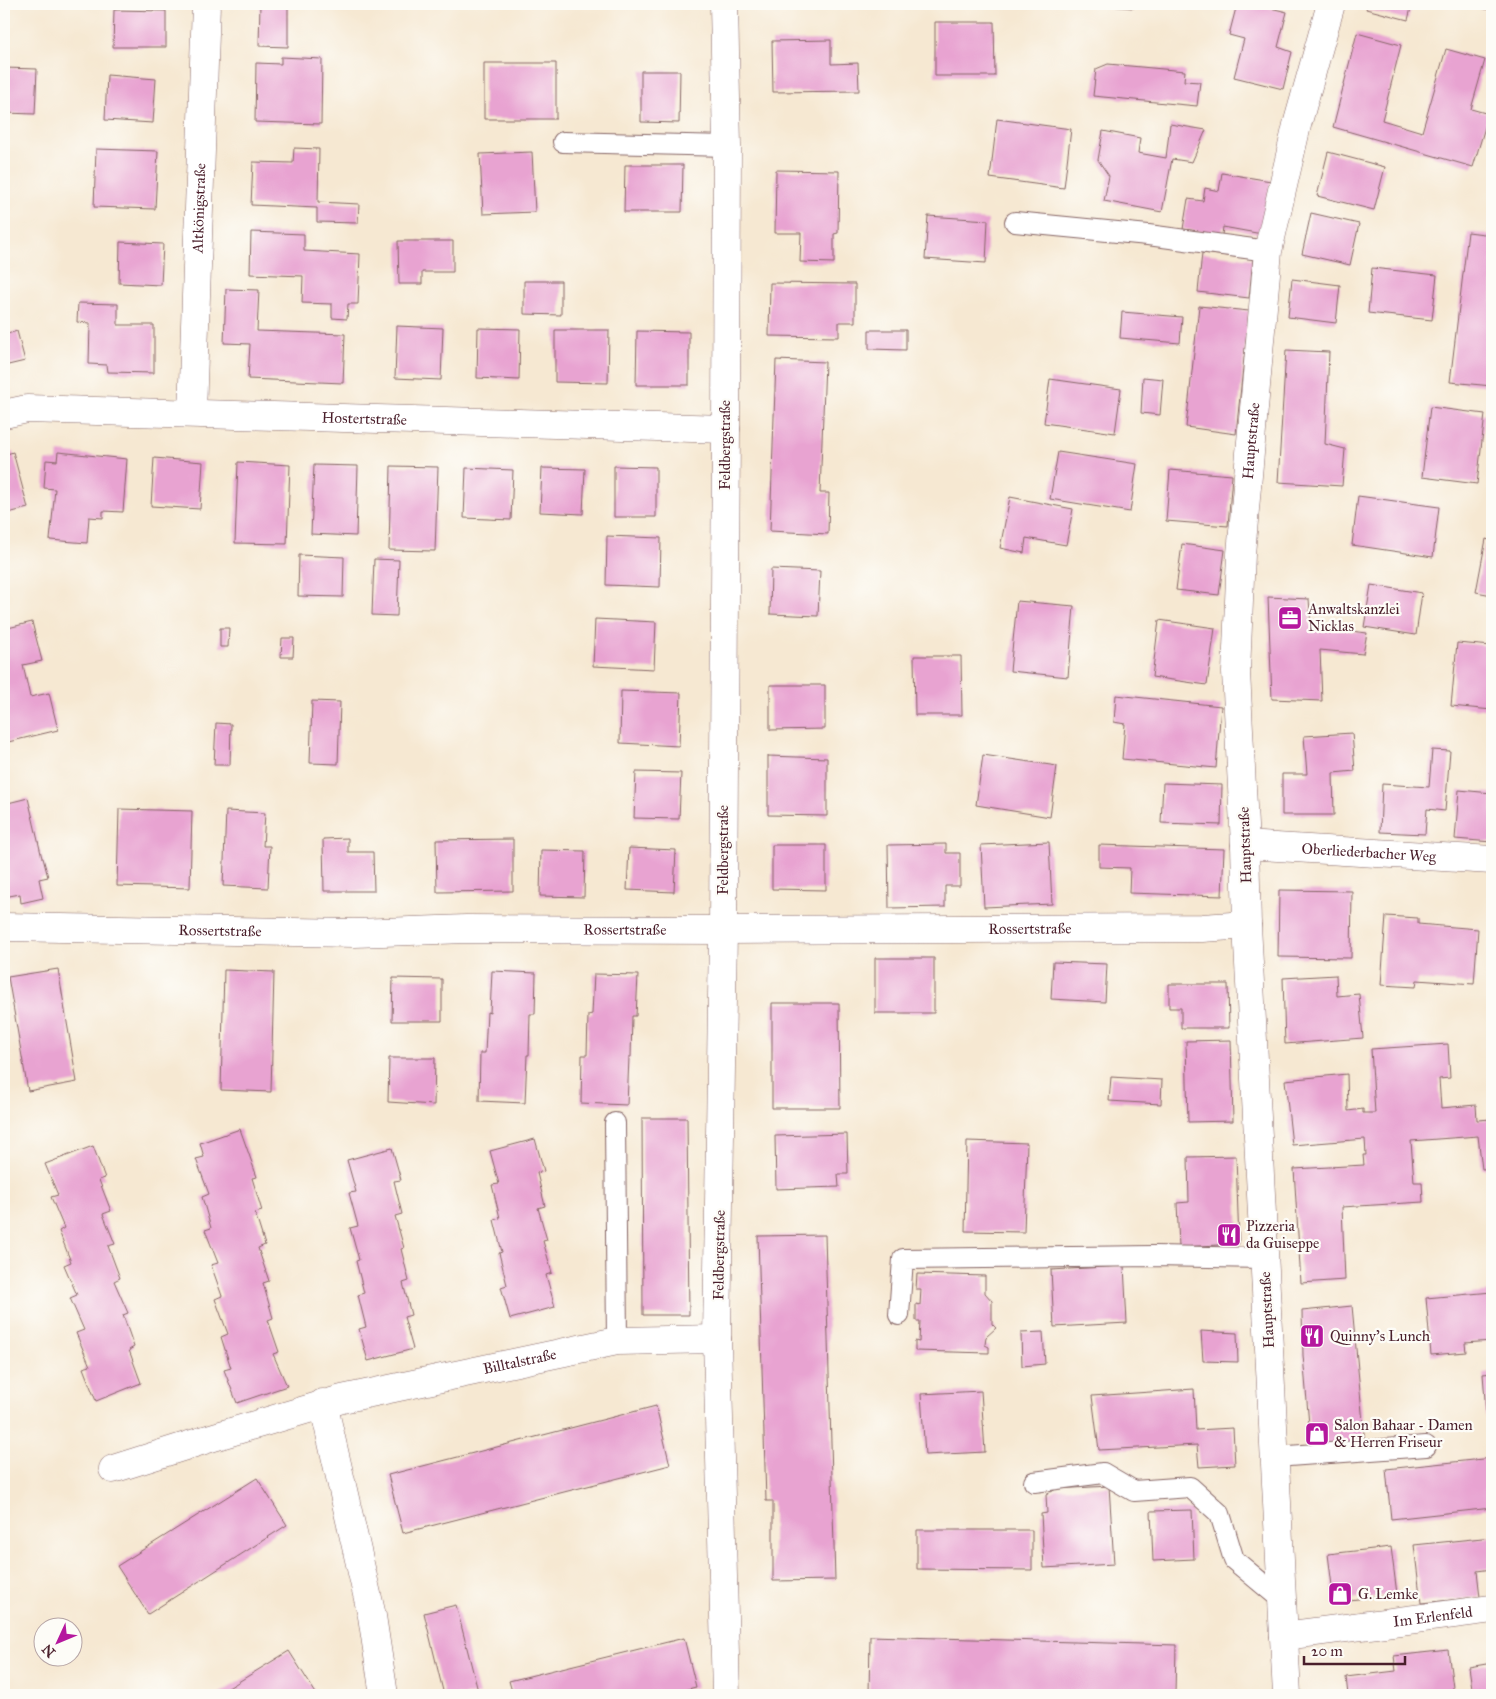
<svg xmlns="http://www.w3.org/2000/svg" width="1496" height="1699" viewBox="0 0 1496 1699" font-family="'IM FELL Great Primer',serif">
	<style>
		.building { fill: #e8a3d1 }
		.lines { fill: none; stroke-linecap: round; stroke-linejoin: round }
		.service-casing { stroke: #866565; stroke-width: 22 }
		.minor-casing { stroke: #866565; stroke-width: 29 }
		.tertiary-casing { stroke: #866565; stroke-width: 29 }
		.service { stroke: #fff; stroke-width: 20 }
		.minor { stroke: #fff; stroke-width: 28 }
		.tertiary { stroke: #fff; stroke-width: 28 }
		.labels { text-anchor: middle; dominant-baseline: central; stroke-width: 4.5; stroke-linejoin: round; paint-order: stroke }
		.street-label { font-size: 15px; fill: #4a1f2b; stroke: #fdfcf7 }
		.poi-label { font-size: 15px; fill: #4a1f2b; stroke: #fdfcf7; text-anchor: start }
	</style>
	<rect width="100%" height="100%" fill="#fdfcf7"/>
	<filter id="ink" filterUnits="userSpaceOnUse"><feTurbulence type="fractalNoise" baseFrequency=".02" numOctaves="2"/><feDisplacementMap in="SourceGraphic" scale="10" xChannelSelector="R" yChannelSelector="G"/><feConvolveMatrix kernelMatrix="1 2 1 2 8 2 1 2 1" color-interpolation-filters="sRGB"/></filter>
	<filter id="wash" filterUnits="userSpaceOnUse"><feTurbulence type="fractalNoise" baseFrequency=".0096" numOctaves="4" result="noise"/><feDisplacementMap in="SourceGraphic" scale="20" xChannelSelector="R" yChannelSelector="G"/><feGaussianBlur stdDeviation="1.12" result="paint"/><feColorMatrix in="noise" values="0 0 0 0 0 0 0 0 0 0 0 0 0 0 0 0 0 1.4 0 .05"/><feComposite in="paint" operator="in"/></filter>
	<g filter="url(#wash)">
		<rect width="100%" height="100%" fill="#f6e8d2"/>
		<g id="blocks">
			<!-- building -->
			<path class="building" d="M260,4h28v43l-29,-1z
				M774,4h58l1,2 -59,1z
				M1096,4h38v4l-38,-3z
				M1237,4h17l33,8 -9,35 14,5 -9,37 -49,-12 10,-38 -15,-4z
				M1368,4h44l-4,16 -42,-11z
				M1459,4h33l-1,6z
				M114,10l52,1v36h-53z
				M935,22h59l1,54h-60z
				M1357,33l44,12 -19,75 40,12 24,-83 39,11 -14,49 18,5 -16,53 -140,-40z
				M831,40v24l27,-1 1,28 -86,1 -1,-51z
				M281,57l41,2 -1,65 -66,-2 1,-59 25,1z
				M484,63h72v56h-72z
				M1108,64l77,7 -1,10 16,1 -3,24 -104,-10 3,-27z
				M4,68l33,1 -2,45 -31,-1z
				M641,71h39l-1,52 -38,-1z
				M107,75l49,4 -3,44 -48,-3z
				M997,119l74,10 -7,59 -74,-10z
				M1170,124l36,6 -14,32 -20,-3 -10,53 -58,-11 5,-25 -11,-16 5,-29 37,7 -2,15 28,5z
				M294,148l25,1 -1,53 41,2 -1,19 -41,-1v-14l-66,-3 2,-43 40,1z
				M96,149l62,2 -3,58 -61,-2z
				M532,152l3,60 -52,2 -3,-60z
				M1328,152l57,15 -11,43 -57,-14z
				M625,165h58l-1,47h-58z
				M776,170l63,1 -1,62 -4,1v29l-34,-1 1,-29h-26z
				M1222,173l49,8 -9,53 -39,-7 -1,8 -39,-6 5,-30 15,2 2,-13 14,3z
				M1311,213l48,11 -9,41 -48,-11z
				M928,216l60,4 -2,43 -61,-4z
				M251,232l53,2v17l56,3 -2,50h-10l-1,15 -15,-1v-14l-30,-1 1,-27 -53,-2z
				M1468,232l24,3v151l-42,-4z
				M398,241h55v31h-31v12h-23z
				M120,242l43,2 -2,41 -42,-2z
				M1202,253l51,6 -4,39 -51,-6z
				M1372,268l65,7 -5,45 -64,-7z
				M1292,279l48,6 -4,38 -48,-6z
				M524,281h37v34l-37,-1z
				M770,283l85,1v38h-16v15l-70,-1z
				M226,289l33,1 -2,41 88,3 -2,49 -95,-4 2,-35 -26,-1z
				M78,303l40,1v21h36v48l-46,-1 -1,-7 -18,-1 1,-41 -13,-1z
				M1199,306l50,5 -13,123 -50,-7z
				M1122,312l60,5 -2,26 -60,-5z
				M397,326l46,2 -2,52 -46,-2z
				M478,328l42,1 -1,51 -42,-2z
				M555,330h54l-1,53 -53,-1z
				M869,330h37v20l-37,-1z
				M17,331l8,30 -21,5v-31z
				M637,331l52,1v53h-53z
				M1286,350l43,2 -4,92 20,5 -3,37 -64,-4z
				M776,360l49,2 -5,131h9l-1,41 -58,-3z
				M1143,377l20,2 -3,36 -19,-2z
				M1050,379l71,10 -6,44 -71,-10z
				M1430,407l55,7 -8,70 -55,-7z
				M13,452l15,56 -24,6v-59z
				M58,452l69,7 -4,53 -20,-1v7l-14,-1 -2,26 -37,-3 5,-51 -11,-1 2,-28 11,1z
				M1058,452l79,12 -7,48 -80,-13z
				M154,458l49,4 -3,47 -49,-3z
				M238,462l52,3 -3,79 -52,-1z
				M314,465l44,1 -2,70 -45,-2z
				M391,466l47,1 -3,84 -46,-1z
				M614,466l42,1v50h-42z
				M466,468l47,2 -2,50 -47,-2z
				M542,468l43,1 -2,45 -43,-2z
				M1170,470l62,5 -4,51 -62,-5z
				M1358,496l81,11 -6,50 -81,-12z
				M1010,497l63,12 -7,36 -40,-7 -2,15 -24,-5z
				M607,536l54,2 -1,49 -54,-2z
				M1486,539l6,2v54l-16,-3z
				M1182,544l43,6 -6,45 -43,-5z
				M299,555l45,2 -1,40 -45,-1z
				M374,559l25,1 -2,56 -25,-1z
				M771,569l49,2 -2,45 -48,-2z
				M1371,585l51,8 -6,42 -52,-8z
				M1268,597l41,2 2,27 56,7 -4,21 -43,-4 2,51 -50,-2z
				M1017,601l57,5 -6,71 -58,-6z
				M595,619l61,3 -2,47 -61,-3z
				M1159,620l56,8 -8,57 -55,-8z
				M32,622l10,39 -19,4 7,32 19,-4 9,37 -54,13v-114z
				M220,628h9l-1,19h-8z
				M282,638h12l-1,19h-12z
				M1457,643l35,3v64l-41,-4z
				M914,656h47l1,59h-47z
				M770,685h55v44l-55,1z
				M621,691l60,2 -2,53 -59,-3z
				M1116,695l105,11 -5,62 -94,-9 3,-35 -11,-2z
				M312,701l28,1 -2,62 -28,-1z
				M216,723l15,1 -1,41h-16z
				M1352,733l3,38 -22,2 1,42h-52v-41h25l-3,-38z
				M1432,750l18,1 -5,60 -18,-2 -2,25 -45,-2 2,-48 47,3z
				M983,755l74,11 -7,51 -74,-12z
				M768,756l59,2v58l-59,-1z
				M636,772l45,1 -2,46 -45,-1z
				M1163,783l59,2 -1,40 -60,-2z
				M1459,790l33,3v49l-37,-3z
				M28,798l14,60h1l5,19 -9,2 4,19 -22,5 -1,-9 -16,3v-93z
				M119,809l73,2 -2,77 -73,-2z
				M226,811l39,2 -2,33h7l-2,42 -45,-2z
				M348,838v14h25l1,39h-50l-1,-52z
				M513,839v52l-76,1 -1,-52z
				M1049,842l3,62 -68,3 -3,-62z
				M946,844v9h14v33h-15v21l-56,1 -1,-63z
				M772,845h54v45l-54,-1z
				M1099,845l125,4 -2,47 -93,-3 1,-25 -31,-1z
				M629,848l47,2 -2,42 -47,-2z
				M541,850l44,1 -1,46 -44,-1z
				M1279,890l73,1 -1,67 -73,-1z
				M1386,916l32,2v6l60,5 -4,55 -57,-4 -1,7 -35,-2z
				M875,958h59v55h-59z
				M1053,962l54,2 -2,38 -54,-3z
				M58,969l19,113 -49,9 -20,-114z
				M224,970l50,2 -3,120 -50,-2z
				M492,971l44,2 -1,41h-5l-1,41h-2l-2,48 -46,-2 1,-48h5l2,-41 3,1z
				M594,974l44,1 -2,41h-4l-1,41h-2l-2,48 -46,-2 1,-48h5l1,-40 4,-1z
				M1336,975l1,21 22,-2 4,44 -78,6 -2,-66z
				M393,978l49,1v42h-50z
				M1169,984h59l1,44h-48v-20h-12z
				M772,1003h67l1,105h-68z
				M1231,1040l2,81 -45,1 -2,-81z
				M1448,1044l2,34 -11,1 2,29 35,-3 1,15 15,-1v49l-10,1 -4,-33 -67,5 3,41h8l1,20 -81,5 3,73 -44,3 -7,-114 70,-4 -1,-10h3l-1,-16 -73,6 -7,-65 62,-6 1,37 15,-2v4h12l-4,-64z
				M389,1058h46l-1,47 -46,-3z
				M1111,1077l51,3 -1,24 -52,-3z
				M642,1118h45l2,197h-46z
				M240,1129l17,48 -5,1 10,33 -7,2 10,32 -7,3 11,33 -6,2 10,35 -5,2 11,32 -6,2 14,32 -50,17 -13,-33 7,-2 -10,-31 7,-3 -13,-35 7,-3 -11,-31 7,-2 -13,-33 6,-2 -9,-31 7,-3 -13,-35 8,-2 -4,-14z
				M847,1134l1,40h-10l1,13 -63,2 -1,-53z
				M535,1139l9,32 -7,2 8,33 -7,2 9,32 -4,1 9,32 -6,2 9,32 -45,12 -9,-32 6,-2 -8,-32 3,-1 -8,-32 6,-2 -8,-33 7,-1 -9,-33z
				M967,1141l60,2 -3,89 -59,-1z
				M93,1146l12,32 -6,2 12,31 -8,3 12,30 -7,2 12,32 -6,3 14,32 -5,2 11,32 -5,3 12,33 -45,18 -13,-33 7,-2 -14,-33 8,-3 -14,-32 7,-3 -13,-30 7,-3 -12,-31 5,-3 -13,-31 7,-2 -13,-31z
				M392,1148l9,32 -7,1 8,33 -7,2 9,32 -3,1 8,32 -6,2 8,32 -7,2 9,32 -45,12 -9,-32 7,-2 -8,-32 6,-2 -8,-32 3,-1 -9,-32 8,-2 -9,-33 7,-1 -9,-32z
				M1236,1156l3,88 -60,3 -2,-44 12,-1 -1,-45z
				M825,1235l10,345 -62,1v-80h-7l-8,-265z
				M1124,1266l3,57 -73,4 -3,-57z
				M917,1274l68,2v17l7,8v23l4,4 -10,9 -1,8 4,2v6l-74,-2v-10l4,1 1,-21h-4v-17l4,1 1,-16h-5z
				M1492,1292v49l-27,2 1,9 -35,3 -5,-57z
				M1352,1306l13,138 -54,4 -8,-93 -1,-44z
				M1201,1331l36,2 1,29 -35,-1z
				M1043,1332l2,32 -23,2 -1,-33z
				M1492,1373v52l-5,1 -4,-52z
				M1194,1389l2,41 37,-2 2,37 -36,2 -2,-22 -98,5 -7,-54z
				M981,1391l4,61 -60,3 -4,-61z
				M656,1406l14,59 -267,68 -15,-58z
				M1492,1458v50l-101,11 -5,-50z
				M257,1478l30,47 -139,89 -31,-48z
				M1109,1486l5,78 -70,4 -3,-54 6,-1 -1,-18 10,-6z
				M1192,1510l2,49 -41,2 -2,-50z
				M917,1530h115v40l-115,-1z
				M1492,1537v32l-15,2 3,26 -59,6 -7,-58z
				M1391,1547l6,47 -63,8 -6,-48z
				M456,1605l23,90h-35l-20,-82z
				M870,1636l306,9 -1,50h-306z
				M684,1638l12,49 -33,8h-150l-4,-14z
				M1448,1650l6,45h-106l-2,-18 50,-6 -2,-15z
				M289,1651l28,44h-100z
				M1492,1663v32h-19l-4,-28z"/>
		</g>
	</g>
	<g filter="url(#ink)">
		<use href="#blocks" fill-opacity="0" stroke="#866565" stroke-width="1"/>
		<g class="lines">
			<defs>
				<path id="service" d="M563,142l164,4
					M1015,222l133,13 120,16
					M615,1123l2,218
					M899,1315l4,-56 251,-3 110,2
					M1275,1457l151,-11
					M1034,1482l69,-9 31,18 56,-4 30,27 14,46 48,40"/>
				<g id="minor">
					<path d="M724,4l3,142 -1,283 -3,501 -6,409 9,356"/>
					<path id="s1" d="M192,413l14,-409"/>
					<path id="s2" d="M4,414l23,-5 699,20"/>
					<path id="s3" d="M1245,845l247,15"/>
					<path id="s4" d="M4,927l351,6 111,-4 257,1 479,-2 45,-3"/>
					<path d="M323,1403l49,213 12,79"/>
					<path id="s5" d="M113,1469l101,-32 128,-38 275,-58 100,-2"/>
					<path id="s6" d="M1284,1636l208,-27"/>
				</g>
				<g id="tertiary">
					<path id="s7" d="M1287,1695l-40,-770 -2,-80 -9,-173 5,-118 27,-303 29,-126 34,-121"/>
				</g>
			</defs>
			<!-- service casing -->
			<use href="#service" class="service-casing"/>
			<!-- minor casing -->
			<use href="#minor" class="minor-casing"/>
			<!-- tertiary casing -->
			<use href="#tertiary" class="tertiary-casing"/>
			<!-- service -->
			<use href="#service" class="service"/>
			<!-- minor -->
			<use href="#minor" class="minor"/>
			<!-- tertiary -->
			<use href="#tertiary" class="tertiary"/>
		</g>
	</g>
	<!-- icons -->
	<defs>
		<symbol id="office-square" viewBox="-11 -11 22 22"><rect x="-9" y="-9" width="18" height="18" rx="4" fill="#b5179e" stroke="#fdfcf7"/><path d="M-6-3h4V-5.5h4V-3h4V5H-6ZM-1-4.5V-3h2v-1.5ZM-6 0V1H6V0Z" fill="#fff"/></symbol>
		<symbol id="restaurant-square" viewBox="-11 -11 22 22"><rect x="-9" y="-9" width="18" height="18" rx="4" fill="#b5179e" stroke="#fdfcf7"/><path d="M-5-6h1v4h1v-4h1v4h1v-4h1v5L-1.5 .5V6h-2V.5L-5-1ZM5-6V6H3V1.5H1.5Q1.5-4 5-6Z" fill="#fff"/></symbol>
		<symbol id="shop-square" viewBox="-11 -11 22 22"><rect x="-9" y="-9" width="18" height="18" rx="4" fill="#b5179e" stroke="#fdfcf7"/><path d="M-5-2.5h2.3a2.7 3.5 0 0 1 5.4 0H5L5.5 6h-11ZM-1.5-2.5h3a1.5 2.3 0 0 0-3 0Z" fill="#fff"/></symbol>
	</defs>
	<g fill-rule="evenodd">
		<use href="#office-square" x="1276" y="604" width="28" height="28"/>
		<use href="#restaurant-square" x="1215" y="1221" width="28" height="28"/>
		<use href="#restaurant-square" x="1298" y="1322" width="28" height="28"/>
		<use href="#shop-square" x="1303" y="1420" width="28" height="28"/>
		<use href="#shop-square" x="1326" y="1580" width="28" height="28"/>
	</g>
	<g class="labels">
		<!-- street labels -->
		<g class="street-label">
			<text stroke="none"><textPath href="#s1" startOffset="205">Altkönigstraße</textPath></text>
			<text stroke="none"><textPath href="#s2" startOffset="361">Hostertstraße</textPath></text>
			<text stroke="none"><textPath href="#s7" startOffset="1256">Hauptstraße</textPath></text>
			<text transform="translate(725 445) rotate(-90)">Feldbergstraße</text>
			<text transform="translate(1245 845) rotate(-92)">Hauptstraße</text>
			<text transform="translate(723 850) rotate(-90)">Feldbergstraße</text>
			<text stroke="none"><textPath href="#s3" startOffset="124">Oberliederbacher Weg</textPath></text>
			<text stroke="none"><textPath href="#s4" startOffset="1026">Rossertstraße</textPath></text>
			<text stroke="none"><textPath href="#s4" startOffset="621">Rossertstraße</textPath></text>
			<text stroke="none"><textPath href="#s4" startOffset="216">Rossertstraße</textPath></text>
			<text transform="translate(719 1255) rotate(-89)">Feldbergstraße</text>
			<text transform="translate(1267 1310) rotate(-93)">Hauptstraße</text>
			<text stroke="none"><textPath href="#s5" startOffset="421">Billtalstraße</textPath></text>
			<text stroke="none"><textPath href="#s6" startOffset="150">Im Erlenfeld</textPath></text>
		</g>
		<!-- poi labels -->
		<g class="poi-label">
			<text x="1308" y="609">Anwaltskanzlei<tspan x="1308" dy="17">Nicklas</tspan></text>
			<text x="1246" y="1226">Pizzeria<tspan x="1246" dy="17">da Guiseppe</tspan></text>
			<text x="1330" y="1336">Quinny's Lunch</text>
			<text x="1334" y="1425">Salon Bahaar - Damen<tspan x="1334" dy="17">&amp; Herren Friseur</tspan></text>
			<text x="1358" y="1594">G. Lemke</text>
		</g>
	</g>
	<!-- margin -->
	<rect width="1496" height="1699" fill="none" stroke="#fdfcf7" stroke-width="20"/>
	<!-- north arrow -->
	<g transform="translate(58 1642) rotate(226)"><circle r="24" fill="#fdfcf7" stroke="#b5a4a5"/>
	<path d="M0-4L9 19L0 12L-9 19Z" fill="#b5179e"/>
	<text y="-8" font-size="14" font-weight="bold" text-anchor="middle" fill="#4a1f2b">N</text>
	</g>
	<!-- scale -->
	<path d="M1304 1656v8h101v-8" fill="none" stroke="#4a1f2b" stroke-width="2.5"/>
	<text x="1311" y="1656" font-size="15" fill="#4a1f2b" stroke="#fdfcf7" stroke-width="4" paint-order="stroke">20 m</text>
</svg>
